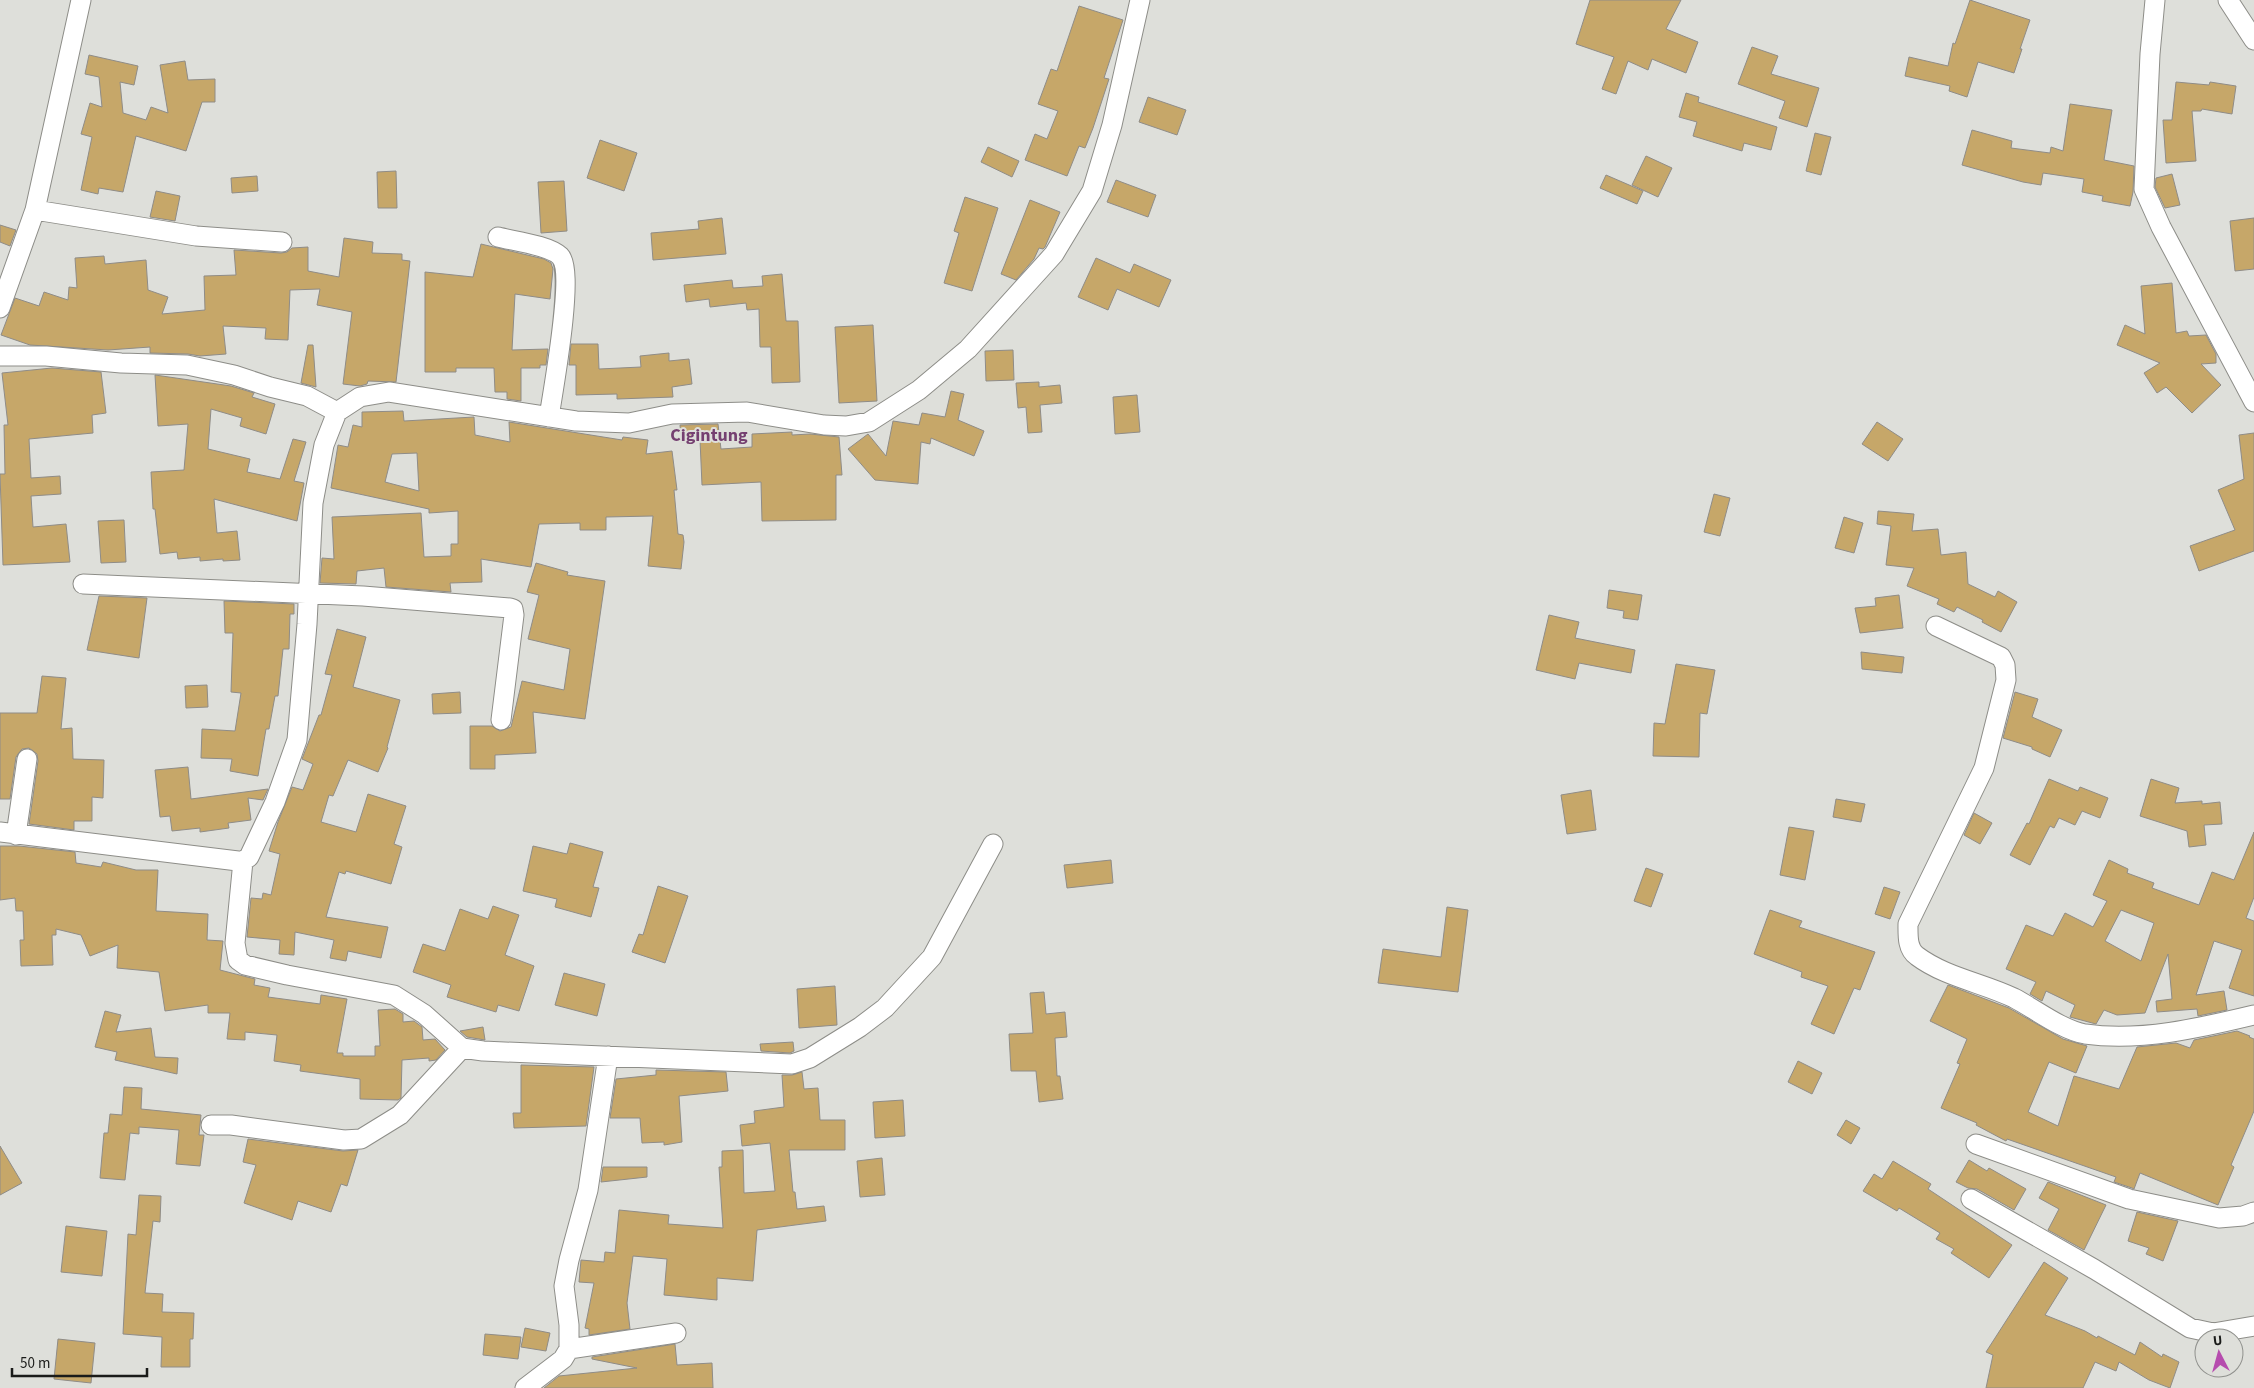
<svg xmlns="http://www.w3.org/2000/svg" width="2254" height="1388" viewBox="0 0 2254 1388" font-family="'Source Sans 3',sans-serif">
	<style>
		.building { fill: #c6a769; stroke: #8f8c87; fill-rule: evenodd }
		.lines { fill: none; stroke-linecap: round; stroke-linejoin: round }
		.minor-casing { stroke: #8d8d88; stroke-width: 21 }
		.minor { stroke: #fff; stroke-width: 19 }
		.labels { text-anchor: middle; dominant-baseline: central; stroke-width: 4; stroke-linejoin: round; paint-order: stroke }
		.quarter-label { font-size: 18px; font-weight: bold; fill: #754071; stroke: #dedfda }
	</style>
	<rect width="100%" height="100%" fill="#dedfda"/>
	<!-- building -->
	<path class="building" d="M1590,0h91l-15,29 32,13 -12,31 -34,-14 -4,11 -20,-9 -12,33 -14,-5 12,-32 -38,-13z
		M1970,0l60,20 -10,29h2l-8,24 -36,-11 -11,35 -18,-6 1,-5 -45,-10 4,-19 39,9 5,-23 2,1z
		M1079,6l44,14 -19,58 5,1 -16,49 -8,20 -6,-2 -12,30 -42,-16 10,-26 12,5 11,-28 -20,-7 13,-35 6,2z
		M1752,47l26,9 -7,18 48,14 -12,39 -28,-9 6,-17 -47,-17z
		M89,55l49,11 -4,19 -14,-3 3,31 23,7 5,-13 17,6 -8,-48 25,-4 3,19 27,-1v23h-13l-16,49 -50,-15 -13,56 -24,-4 -1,6 -17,-4 11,-53 -11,-3 9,-31 12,4 -3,-30 -14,-3z
		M2176,82l33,3 1,-3 26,4 -4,28 -30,-5 -1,2h-9l4,50 -30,2 -3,-43h9z
		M1686,93l13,4 -1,5 79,25 -6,23 -27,-7 -2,8 -49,-15 4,-14 -18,-5z
		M1148,97l38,13 -9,25 -38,-13z
		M2070,104l42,6 -8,50 30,6 -1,26 -3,14 -28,-5 1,-5 -21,-4 2,-13 -41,-6 -2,12 -18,-3 -61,-17 10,-35 40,11 -1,7 39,5 1,-6 12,4z
		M1815,133l16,4 -10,38 -15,-4z
		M600,140l37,13 -13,38 -37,-13z
		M988,147l31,14 -7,16 -31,-15z
		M1646,156l26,12 -14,29 -26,-12z
		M396,171l1,37h-19l-1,-36z
		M2172,174l8,31 -15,3 -10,-21 1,-9z
		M1606,175l37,16 -6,13 -37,-16z
		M257,176l1,15 -26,2 -1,-15z
		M1116,180l40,15 -8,22 -41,-15z
		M564,181l3,50 -26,2 -3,-51z
		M156,191l24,5 -5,25 -25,-4z
		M965,197l33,11 -26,83 -28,-8 15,-50 -5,-2z
		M1030,200l30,12 -15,35 -2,2 -4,-1 -5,11 -18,21 -15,-6z
		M722,218l4,36 -73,6 -2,-27 48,-4 -1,-8z
		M2254,218v51l-19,2 -5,-50z
		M0,225l16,5 -6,16 -10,-4z
		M344,238l29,4 -1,11 30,1v6l8,1 -14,121 -28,-1 -1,3 -7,2 -17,-2 9,-72 -35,-7 3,-16 -30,1 -2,50 -23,-1 1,-11 -43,-2 3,28 -26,2 -12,-2 -38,-1v-6l-42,3 -78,-5 -29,-10 14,-37 24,8 5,-14 24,8 1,-13 8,1 -2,-30 29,-2 1,8 41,-4 2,30 20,7 -6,17 43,-4 -1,-34 32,-1 -2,-25 47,3 6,-1 5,-4 16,-1v24l31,6z
		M481,244l63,15 7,4 2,6 -3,30 -35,-5 -3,56 36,-1 -2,16h-6v3h-19v33l-14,-2v-7h-12l-1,-24h-38v4h-31v-100l48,5z
		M1096,258l34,15 4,-9 37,16 -12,27 -42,-18 -9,21 -30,-13z
		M782,274l4,47h12l2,61 -28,1 -1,-36h-11l-1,-38 -12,1 -1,-7 -36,4 -1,-8 -23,3 -2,-17 48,-5 1,8 30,-2 -1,-10z
		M2172,283l4,50 11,-2 2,5 17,-1 10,19v9l-15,1 20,21 -29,28 -26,-26 -9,6 -13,-20 16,-10 -43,-18 8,-20 20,9 -4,-48z
		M873,325l4,76 -38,2 -4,-76z
		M571,344h27l1,25 42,-2 -1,-11 29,-3v8l20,-2 3,25 -20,3 1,10 -56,2v-5l-41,1v-30h-7z
		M308,345h5l3,42 -15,-4z
		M1013,350l1,30 -28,1 -1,-30z
		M52,368l49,4 5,41 -14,2 1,18 -64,6 2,39 29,-2 1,18 -30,2 2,31 33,-3 4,38 -67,3 -3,-91h5l-1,-49h4l-6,-52z
		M155,375l76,11 23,7 -2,4 23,7 -9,30 -26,-8 2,-8 -31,-9 -3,40 42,10 -3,13 33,7 13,-40 13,3 -12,39 10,2 -7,38 -83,-22 3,34 20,-2 3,29 -17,1v-2l-23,2v-4l-22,2 -1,-7 -17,2 -5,-45h-2l-2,-37 33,-2 4,-46 -30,2z
		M1039,382v5l21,-2 2,18 -22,2 2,27 -14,1 -2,-26 -8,1 -2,-25z
		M951,391l13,3 -6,26 26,11 -10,25 -43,-18 -1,6 -9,-2 -3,42 -43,-4 -27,-31 20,-15 18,22 7,-35 26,4 3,-12 23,4z
		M1137,395l3,37 -25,2 -2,-37z
		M403,411l1,10 70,-4 1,18 35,7 -1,-20 113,18 1,-3 25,3 -2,14 26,-3 5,39h-3l4,44 5,1 1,7 -3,27 -33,-3 5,-50 -47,1v13h-26v-7l-41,1 -8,43 -50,-8 1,23 -32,1 1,9 -65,-5 -2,-19 -27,3 -1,13 -36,-1 2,-25 12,1 -2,-42 89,-4 3,44 27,-1v-12h7v-33l-29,2v-4l-98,-21 7,-43 10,2 5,-22 9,2v-15zM417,453l2,38 -34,-9 7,-28z
		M1877,422l26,17 -15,22 -26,-17z
		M718,424l3,25 31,-2v-13l40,-2v3l18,-1 29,3 3,38h-6v45l-74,1 -1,-39 -59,3 -2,-45 -19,2 -1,-17z
		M2254,433v118l-55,20 -9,-25 45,-16 -17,-40 26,-11 -5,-44z
		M1714,494l16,4 -10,38 -16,-4z
		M1878,511l36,3 -2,17 26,-2 3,26 25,-3 2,32 27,13 3,-6 19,11 -16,30 -19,-10 1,-2 -26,-13 -3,5 -17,-8 2,-5 -32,-13 7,-18 -28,-3 5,-39 -14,-2z
		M1844,517l19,6 -9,30 -19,-5z
		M124,520l2,42 -25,1 -3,-42z
		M536,563l32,9 -1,3 38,6 -20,138 -52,-7 3,41 -41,2v14h-25v-43h22l8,5 11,-4 11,-46 42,9 6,-41 -42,-10 11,-44 -12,-3z
		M1609,590l33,5 -4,25 -15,-2 1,-7 -17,-3z
		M1899,595l4,33 -43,5 -5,-25 21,-2 -1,-8z
		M99,596l48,2 -8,60 -52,-8z
		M224,601l70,3v10h-4l-1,35h-6l-5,47h-3l-6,33h-3l-8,47 -28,-5 2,-12 -31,-1 1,-29 33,2 6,-38 -10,-1 2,-59h-8z
		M1549,615l30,7 -4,16 60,12 -4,23 -52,-10 -4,16 -39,-9z
		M337,629l29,8 -13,50 47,13 -13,47 1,1 -10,24 -30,-12 -15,36 -4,-1 -8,27 35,10 12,-38 38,12 -12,38 8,3 -11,37 -45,-13 -1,3 -6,-2 -13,45 62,10 -7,31 -33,-7 -2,10 -16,-3 4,-18 -39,-8 -1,23 -15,-1 1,-14 -33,-3 4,-39 11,1 1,-6 8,2 9,-41 -11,-3 9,-29 14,-35 11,3 10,-26 -11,-5 17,-44h2l11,-40 -7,-1z
		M1861,652l43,5 -2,16 -40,-4z
		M1676,664l39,6 -8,44 -7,-1 -1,44 -46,-1 1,-33 11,1z
		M42,676l24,2 -5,51 11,-1 1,31 31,1 -1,38 -11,-1v24h-18v9l-45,-6 9,-63 -1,-7 -8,-6 -7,1 -6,8 -6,42h-10v-86h37z
		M207,685l1,22 -22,1 -1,-22z
		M460,692l1,21 -28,1 -1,-20z
		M2015,692l23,7 -6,18 30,13 -12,27 -18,-8v-2l-29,-9z
		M188,767l3,32 77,-10 -5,11 -15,-2 3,22 -23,3 1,5 -29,4v-4l-28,3 -2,-15 -10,1 -5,-47z
		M2049,779l29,12 2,-4 28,11 -8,20 -18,-7 -7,14 -16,-7 -5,10 -4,-2 -20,39 -20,-10 17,-32 2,1z
		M2151,779l28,9 -4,15 27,-2v3l18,-2 2,22 -18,1 2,20 -17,2 -2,-16 -47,-15z
		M1591,790l5,40 -29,4 -6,-39z
		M1836,799l29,5 -4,18 -28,-5z
		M1974,813l18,10 -12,21 -16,-9z
		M1789,827l25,4 -9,49 -25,-5z
		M2254,832v65l-8,21 8,3v75l-25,-8 13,-38 -28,-9 -18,54 28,-4 3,19 -29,6 -1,-7 -40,3 -1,-11 16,-2 -4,-45 -23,59 -28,2 -13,-5 -8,14 -26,-7 5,-12 -29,-14 -4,10 -12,-7 6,-12 -30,-13 20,-44 27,11 12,-23 28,14 14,-26 -14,-6 16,-35 19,9 -1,4 27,10 -2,5 47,17 13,-33 22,8zM2121,910l33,13 -13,38 -36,-20z
		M570,843l33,9 -10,35 6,1 -8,29 -36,-10 2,-8 -34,-8 10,-45 34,8z
		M0,846h19l56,6 1,11 25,4 2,-5 33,8h22l-2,41 52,3 -1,26 16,1 -3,29 35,9 -1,6 16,3 -2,9 52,7 1,-9 26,4 -10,54h6v3h32v-10h5l-2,-36 17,-1 8,5v8l11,-1 8,6 1,13 12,-1 10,11 -9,10 -7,1v-3l-27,2 -1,38 -3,2 -38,-1v-20l-60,-8 1,-6 -27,-4 3,-26 -32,-3v8l-18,-1 3,-26h-22v-8l-43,6 -6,-39 -42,-4 1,-23 -28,11 -9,-21 -25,-6v6h-4l1,30 -32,1 -1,-26h4l-1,-29h-7l-1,-13 -15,2z
		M1111,860l2,23 -46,5 -3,-23z
		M1646,868l17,6 -12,33 -17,-6z
		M658,886l30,10 -23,67 -33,-11 7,-18 4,1z
		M1884,887l16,5 -10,27 -15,-5z
		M493,906l26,9 -14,40 29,11 -15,45 -21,-6 -2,7 -49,-15 4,-12 -38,-13 10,-28 22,7 15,-42 28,10z
		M1447,907l21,3 -10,82 -80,-9 5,-34 58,8z
		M1770,910l32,11 -3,6 76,25 -15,38 -6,-2 -20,46 -23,-10 17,-38 -27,-9 1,-5 -48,-18z
		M564,973l41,11 -8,32 -42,-11z
		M1948,985l61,23 54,31 24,7 -11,27 -27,-11 -21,50 30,14 16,-50 45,13 18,-42 39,-4 14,5 4,-8 43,-9 13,5 -1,1 5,2v72l-23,54 3,2 -16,38 -78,-32 -6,16 -2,-1 -18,-6 2,-5 -109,-38 -1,2 -30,-16 1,-2 -36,-15 19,-44 -3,-1 10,-24 -37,-18z
		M835,986l2,39 -38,3 -2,-39z
		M1044,992l2,22 19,-2 2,25 -12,1 2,38h3l3,23 -24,3 -3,-31h-25l-2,-37 24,-1 -3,-40z
		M105,1011l16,4 -5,17 35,-4 4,29 23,1 -1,16 -62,-14 2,-8 -22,-5z
		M483,1027l2,13 -18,-3 -7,-6z
		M793,1042l1,9 -4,2 -29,-2 -1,-7z
		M1798,1061l24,12 -10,21 -24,-12z
		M521,1065l73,2 -8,59 -72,2 -1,-15h8z
		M656,1070l70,2 2,19 -49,5 3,46 -18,3v-3l-22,1 -2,-25h-30l6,-39 40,-4z
		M802,1072l2,17 14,-1 2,32h25v30h-56l4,42h2l2,17 27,-3 2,15 -69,9 -4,51 -36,-3v22l-53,-5 3,-36 -34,-3 -6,47 3,26 -41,6v-6l-4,-1 9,-45 -15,-1 2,-22 23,2 1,-10 10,1 4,-43 50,5 -1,9 55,4 -4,-61h3v-16l21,-1 1,43 31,-2 -5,-48 -28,3 -2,-21 15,-2 -1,-12 30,-4 -2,-32h10z
		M124,1087l18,1 -1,21 60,6 -2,20h5l-4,31 -24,-2 3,-34 -40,-3v7l-9,-1 -5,47 -25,-2 4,-45h4l2,-19 12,1z
		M903,1100l2,36 -30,2 -2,-36z
		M1846,1120l14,8 -9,16 -14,-9z
		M248,1139l95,12 15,-1 -11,36 -6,-2 -10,28 -33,-11 -6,19 -48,-17 12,-38 -13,-3z
		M0,1146l22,37 -22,12z
		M882,1158l3,37 -25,2 -3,-36z
		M1969,1160l18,11 2,-3 37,21 -12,21 -37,-21 -9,-1 -12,-6z
		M1893,1161l38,23 -3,5 84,56 -23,33 -38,-25 3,-4 -18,-10 4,-6 -41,-25 -2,3 -34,-20 11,-17 8,5z
		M603,1167h44v10l-46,5z
		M2048,1182l58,23 -22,45 -36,-20 11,-21 -20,-11z
		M139,1195l22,1 -1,26 -7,-1 -8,72 18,1 -1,18 32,1 -1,26h-3v28h-29l1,-30 -39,-3 5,-100 8,1z
		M2137,1212l41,9 -15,40 -17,-7 3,-6 -21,-7z
		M66,1226l41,5 -5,45 -41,-4z
		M2044,1262l24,16 -23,37 40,16 12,7 1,-2 37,19 5,-13 22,15 1,-3 16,8 -9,26 -21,-8 -30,-18 -3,9 -21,-9 -12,26h-97l7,-33 -7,-3z
		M525,1328l25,5 -4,18 -25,-4z
		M485,1334l36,3 -3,22 -35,-4z
		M58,1339l37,4 -4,40 -37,-4z
		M675,1344l2,21 35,-2 1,25h-169l15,-12 78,-8 -45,-9v-2z"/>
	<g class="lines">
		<defs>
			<path id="minor" d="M2155,0l-5,54 -6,135 17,38 93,175
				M2228,0l26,40
				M35,210l161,26 86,6
				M498,237c15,4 51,8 62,19 15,15 -7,135 -11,161
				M0,308l35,-98 46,-210
				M0,356h46l75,7 66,2 47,10 36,12 37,9 30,16
				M83,584l280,12 147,12 3,1 1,6 -13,105
				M1936,626l65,31 4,8 1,15 -22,88 -76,156c0,11 -1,25 9,32 28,21 66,27 97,42 21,11 48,32 71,36 55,8 115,-6 169,-19
				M0,832l238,29h5l6,-4 26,-55 22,-62 10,-116 6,-121 11,-58 13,-33 23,-15 29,-5 187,29 53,2 43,-9 75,-2 77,13 22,1 23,-4 50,-32 49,-41 86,-95 38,-63 20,-66 28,-125
				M16,835l11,-76
				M243,861l-8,82 3,17 7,5 42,10 107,20 30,19 38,34 21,3 309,13 18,-6 50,-31 25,-19 47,-51 61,-113
				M211,1125h20l113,15 17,-1 39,-24 62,-67
				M1976,1144l153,55 90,19 24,-2 11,-4
				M1971,1199l123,70 96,59 23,5 41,-7
				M569,1349l107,-16
				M525,1388l38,-29 6,-10v-24l-5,-39 5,-26 19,-70 20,-134"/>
		</defs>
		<!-- minor casing -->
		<use href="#minor" class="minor-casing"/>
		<!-- minor -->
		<use href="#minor" class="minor"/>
	</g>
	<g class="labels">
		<!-- quarter labels -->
		<g class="quarter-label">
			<text x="709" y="435">Cigintung</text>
		</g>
	</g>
	<!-- north arrow -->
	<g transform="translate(2219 1353) rotate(354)"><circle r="24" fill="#dedfda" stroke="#90918d"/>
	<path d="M0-4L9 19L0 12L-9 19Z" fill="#b64cae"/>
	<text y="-8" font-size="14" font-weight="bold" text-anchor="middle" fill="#1a1b19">U</text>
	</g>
	<!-- scale -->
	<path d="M12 1368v8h135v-8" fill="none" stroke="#1a1b19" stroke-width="2.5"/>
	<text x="20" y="1368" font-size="15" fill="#1a1b19" stroke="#dedfda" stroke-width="4" paint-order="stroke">50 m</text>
</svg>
